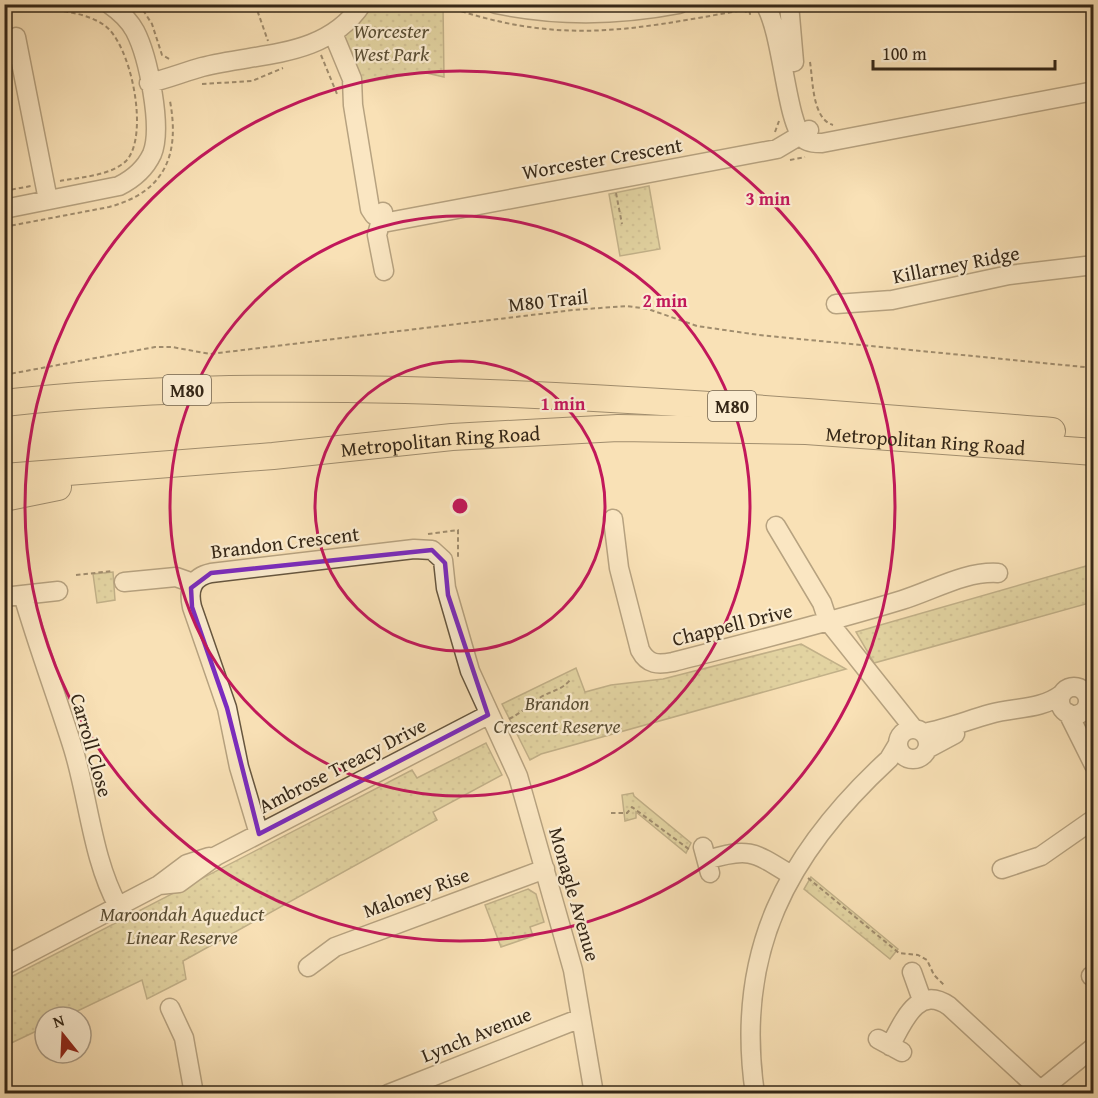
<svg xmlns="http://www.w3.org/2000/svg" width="1098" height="1098" viewBox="0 0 1098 1098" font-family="'Gentium Book Plus',serif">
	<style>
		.grass { fill: url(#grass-dots); stroke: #7e7450; stroke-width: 1.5 }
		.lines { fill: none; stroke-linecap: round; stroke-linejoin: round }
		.minor-casing { stroke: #66563f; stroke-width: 21 }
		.highway-casing { stroke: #352717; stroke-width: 28 }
		.path { stroke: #352717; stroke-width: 2; stroke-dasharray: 4.5 3; stroke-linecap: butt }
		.minor { stroke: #fbecd0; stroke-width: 18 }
		.highway { stroke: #f9e1b6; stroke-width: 26 }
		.marked { fill: none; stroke: #7b2cbf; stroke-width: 4.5; stroke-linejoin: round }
		.ring { fill: none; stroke: #c2185b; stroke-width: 3 }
		.labels { text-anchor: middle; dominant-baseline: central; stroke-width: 4.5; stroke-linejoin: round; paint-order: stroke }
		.shield { fill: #fbecd0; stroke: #70624e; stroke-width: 1.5 }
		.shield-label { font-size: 18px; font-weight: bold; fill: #352717 }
		.park-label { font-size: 20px; font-style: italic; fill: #594d33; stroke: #fbecd0 }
		.street-label { font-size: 20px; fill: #352717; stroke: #fbecd0 }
		.centre { fill: #c2185b; stroke: #fbecd0; stroke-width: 3 }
		.ring-label { font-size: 18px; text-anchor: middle; font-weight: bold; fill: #c2185b; stroke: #fbecd0; stroke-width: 4.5; stroke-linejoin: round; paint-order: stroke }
	</style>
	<defs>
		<pattern id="grass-dots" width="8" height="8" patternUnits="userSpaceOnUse" patternTransform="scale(1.5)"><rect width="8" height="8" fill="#c6c088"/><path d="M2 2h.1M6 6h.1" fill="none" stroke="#a29c6e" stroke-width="1.8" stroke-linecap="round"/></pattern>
	</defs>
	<rect width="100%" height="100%" fill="#f9e1b6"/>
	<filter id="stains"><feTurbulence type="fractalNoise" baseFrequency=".00333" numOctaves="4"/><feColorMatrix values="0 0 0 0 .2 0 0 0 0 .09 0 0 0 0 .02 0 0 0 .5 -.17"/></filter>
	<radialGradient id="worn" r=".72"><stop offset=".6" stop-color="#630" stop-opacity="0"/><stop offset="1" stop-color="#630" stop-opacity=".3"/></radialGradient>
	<!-- grass -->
	<path class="grass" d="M371,5h72l1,72 -22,-5 -65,12 -14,-44 2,-7z
		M649,186l11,63 -40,7 -11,-62z
		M1093,564v38l-219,61 -18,-31z
		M113,572l2,28 -18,3 -4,-29z
		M801,644l45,25 -305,85 -11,6 -28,-56 74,-36 9,24 26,-7 52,-6z
		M486,743l16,32 -69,37 4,8 -254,141 3,18 -39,20 -5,-19 -77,37h-20v10l-40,19v-66l407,-210 5,8z
		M633,793l1,3 57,47 -5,10 -50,-41v6l-11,3 -3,-26z
		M811,877l87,72 -8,10 -86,-70z
		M528,889l8,5 8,28 -14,5 3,9 -32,11 -16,-42z"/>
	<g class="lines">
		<defs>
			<path id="minor" d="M496,4c63,13 121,12 183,0
				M765,4c18,30 21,119 39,135 5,4 12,4 18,4l272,-52
				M789,4l5,58
				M333,33l19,46 1,26 17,104 4,6 14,7 389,-73 32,-19
				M16,37l32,163
				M149,83c18,-4 35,-11 53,-16 57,-15 123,-8 160,-63
				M4,209l115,-23c14,-7 26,-17 33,-32 11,-26 -4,-98 -17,-123 -6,-11 -16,-20 -26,-27
				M383,212l-6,23 7,36
				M836,304l56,-4 117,-25 85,-10
				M613,519l6,49 21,82c8,15 18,15 33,12 77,-20 154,-39 229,-62 32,-10 63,-29 96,-27
				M776,526l46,77 6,18 86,108
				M124,582l52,-5 17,6
				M23,595c15,52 34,102 50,153 16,52 19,110 45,158
				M4,597l54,-6
				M1060 701a14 14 0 1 1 28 0a14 14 0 1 1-28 0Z
				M1068,713l26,52
				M898 744a15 15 0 1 1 30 0a15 15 0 1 1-30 0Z
				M923,733c24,-4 45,-13 67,-19 25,-7 51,-4 72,-20
				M927,749l28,-15
				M259,834l-20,-67 -12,-59 -35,-101c-4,-17 0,-30 19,-34l203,-24 18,1 11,10 3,28 24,83 48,105 55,194 21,124
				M703,847l7,26
				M707,860c42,-13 47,-8 84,15
				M1002,869l39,-13 53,-37
				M159,885l20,-2 37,-27 272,-141
				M4,966l155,-81 28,-21 22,-7
				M308,967l27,-20 210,-78
				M912,972l10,28
				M1091,976h3
				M170,1008l14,30 10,56
				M878,1039l24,13
				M890,1046c13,-23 27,-62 59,-40l91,84
				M388,1094l193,-76
				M755,1094c-21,-142 32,-241 134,-335l9,-15
				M1036,1094l58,-47"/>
			<g id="highway">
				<path d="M4,403c134,-15 267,-16 401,-13 216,6 431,24 647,41"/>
				<path id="s1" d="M4,477l269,-21 179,-19 166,-9 188,3 288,21"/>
				<path d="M4,498l54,-11"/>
			</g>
		</defs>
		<!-- minor casing -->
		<use href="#minor" class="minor-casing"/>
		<!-- highway casing -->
		<use href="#highway" class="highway-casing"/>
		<!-- path -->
		<path class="path" d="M139,4l13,20 10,31 9,5
			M255,4l13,37
			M440,4c117,42 186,27 303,6l7,4 -2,-10
			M4,6c31,4 74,1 100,19 27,18 46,111 22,136 -16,15 -45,16 -66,20
			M321,55l16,39
			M810,62c3,18 2,57 23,63
			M202,84l50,-3 31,-13
			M775,132l4,-11
			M790,160l15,-3
			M4,191l27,-5
			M616,193l6,31
			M4,227l105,-20c56,-15 71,-52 61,-106
			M4,375l151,-28h17l38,7 363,-44 54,-4 21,3 49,17 62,9 335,33
			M428,534l30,-4v27
			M76,575l37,-4
			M509,719c12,-6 21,-15 32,-22 10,-6 21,-7 29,-17
			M611,813h16l5,-6 58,43
			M808,878l91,75 19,2 9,5 7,15 11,11"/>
		<!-- minor -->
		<use href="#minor" class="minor"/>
		<!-- highway -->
		<use href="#highway" class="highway"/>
	</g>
	<!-- marked area -->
	<path d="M0 0H1098V1098H0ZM432,550l13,13 3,32 40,120 -229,119 -32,-126 -35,-101 -1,-19 20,-15z" fill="#f9e1b6" fill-opacity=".55" fill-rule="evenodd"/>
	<path class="marked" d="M432,550l13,13 3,32 40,120 -229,119 -32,-126 -35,-101 -1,-19 20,-15z"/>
	<!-- distance rings -->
	<g class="ring">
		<circle cx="460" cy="506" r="145"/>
		<circle cx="460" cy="506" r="290"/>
		<circle cx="460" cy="506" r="435"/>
	</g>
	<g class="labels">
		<!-- shield labels -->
		<g class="shield">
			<rect x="163" y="375" width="48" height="30" rx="4.5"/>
			<rect x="708" y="391" width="48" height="30" rx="4.5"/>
		</g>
		<g class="shield-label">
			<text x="187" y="390">M80</text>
			<text x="732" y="406">M80</text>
		</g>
		<!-- park labels -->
		<g class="park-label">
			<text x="391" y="30">Worcester<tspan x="391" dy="23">West Park</tspan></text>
			<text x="557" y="702">Brandon<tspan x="557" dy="23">Crescent Reserve</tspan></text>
			<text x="182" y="913">Maroondah Aqueduct<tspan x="182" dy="23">Linear Reserve</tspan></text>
		</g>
		<!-- street labels -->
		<g class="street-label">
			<text transform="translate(602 158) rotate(-10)">Worcester Crescent</text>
			<text transform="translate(956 264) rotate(-11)">Killarney Ridge</text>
			<text transform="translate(548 300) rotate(-6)">M80 Trail</text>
			<text stroke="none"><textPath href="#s1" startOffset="438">Metropolitan Ring Road</textPath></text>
			<text stroke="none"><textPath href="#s1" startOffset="924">Metropolitan Ring Road</textPath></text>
			<text transform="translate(285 542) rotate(-7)">Brandon Crescent</text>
			<text transform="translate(732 624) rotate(-14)">Chappell Drive</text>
			<text transform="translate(92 745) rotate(74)">Carroll Close</text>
			<text transform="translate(342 765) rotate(-27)">Ambrose Treacy Drive</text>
			<text transform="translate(416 892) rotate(-20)">Maloney Rise</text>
			<text transform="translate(575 894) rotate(74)">Monagle Avenue</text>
			<text transform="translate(476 1034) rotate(-22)">Lynch Avenue</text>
		</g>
	</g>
	<circle cx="460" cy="506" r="9" class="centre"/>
	<g class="ring-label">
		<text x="768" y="205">3 min</text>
		<text x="665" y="307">2 min</text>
		<text x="563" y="410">1 min</text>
	</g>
	<!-- margin -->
	<rect width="1098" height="1098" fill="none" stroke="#f9e1b6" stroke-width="24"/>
	<rect x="6" y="6" width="1086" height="1086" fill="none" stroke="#352717" stroke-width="3"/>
	<rect x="12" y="12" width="1074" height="1074" fill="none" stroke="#352717" stroke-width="1.5"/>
	<!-- north arrow -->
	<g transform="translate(63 1035) rotate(342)"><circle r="28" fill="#fbecd0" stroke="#ac9d86" stroke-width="1.5"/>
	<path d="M0-4.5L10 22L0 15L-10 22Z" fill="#8f2418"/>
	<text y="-9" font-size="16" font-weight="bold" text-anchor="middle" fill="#352717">N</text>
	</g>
	<!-- scale -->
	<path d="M873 60v9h182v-9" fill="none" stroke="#352717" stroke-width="3"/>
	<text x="882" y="60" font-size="18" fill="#352717" stroke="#fbecd0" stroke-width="4.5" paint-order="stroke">100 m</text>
	<rect width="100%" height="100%" filter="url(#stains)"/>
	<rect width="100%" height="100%" fill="url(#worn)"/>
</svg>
